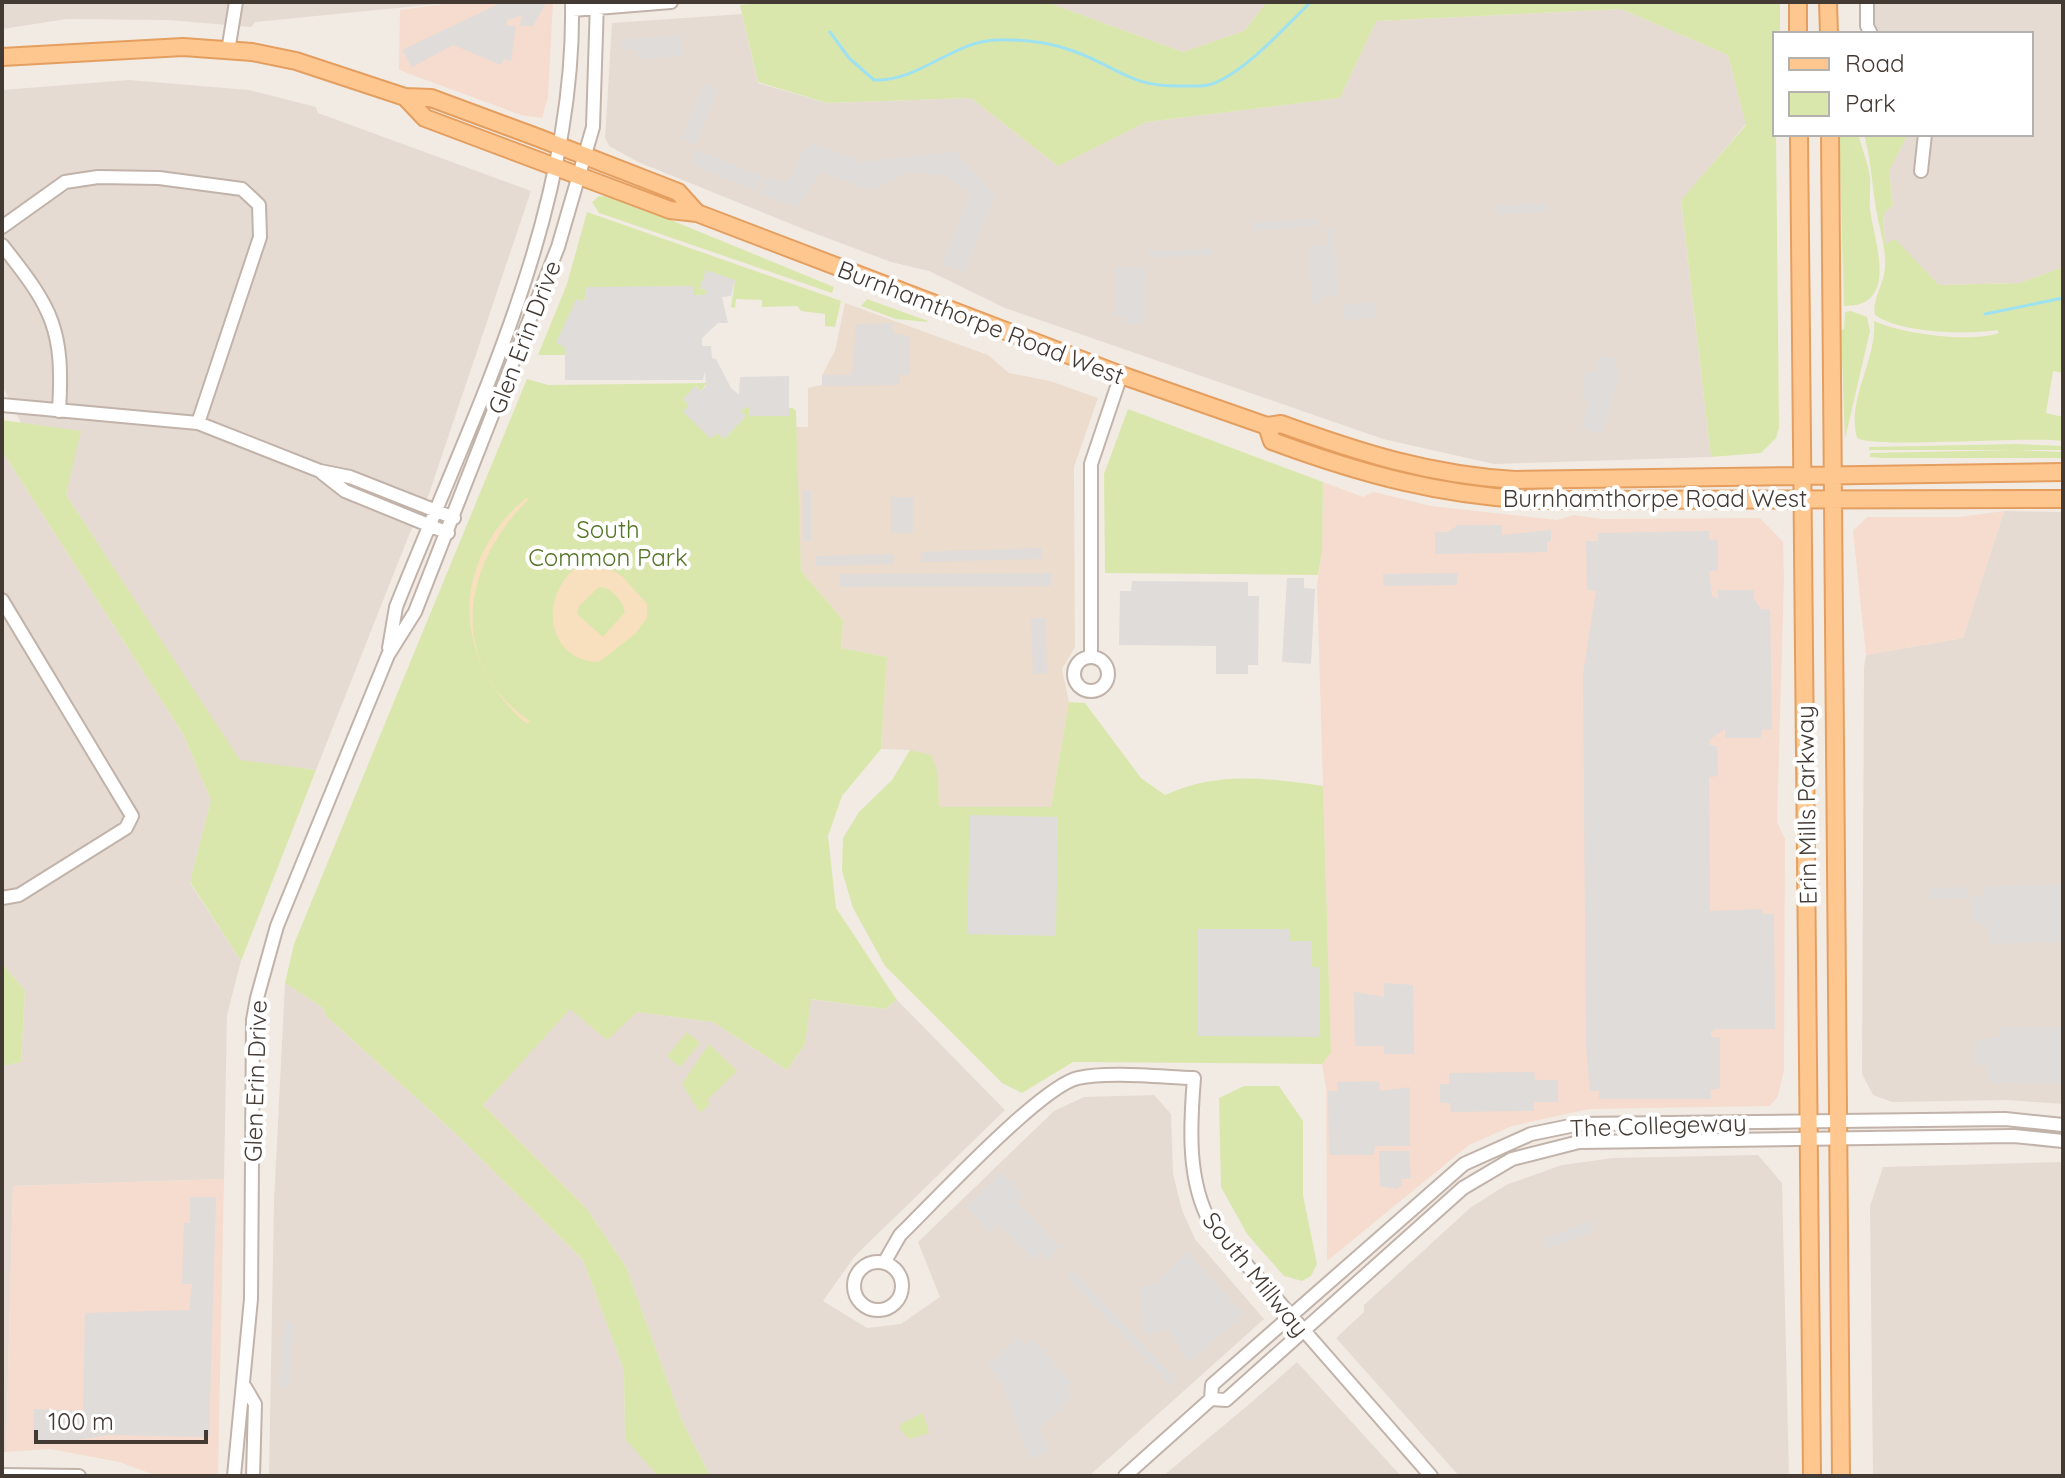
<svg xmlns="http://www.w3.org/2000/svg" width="2065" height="1478" viewBox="0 0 2065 1478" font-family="Quicksand,sans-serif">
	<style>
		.residential { fill: #e6dbd2 }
		.commercial { fill: #f5dcce }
		.education { fill: #ecdccd }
		.green { fill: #dae7ac }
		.sand { fill: #f8dfbe; fill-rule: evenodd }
		.parking { fill: #e0dcd9 }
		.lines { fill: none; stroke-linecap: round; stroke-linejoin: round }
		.stream { stroke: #9ee1f0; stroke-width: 3 }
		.minor-casing { stroke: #c1b3a9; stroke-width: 16 }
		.major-casing { stroke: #e49f60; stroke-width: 20 }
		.minor { stroke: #fff; stroke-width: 12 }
		.major { stroke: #ffc790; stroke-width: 16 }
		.labels { text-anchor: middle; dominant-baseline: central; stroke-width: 8; stroke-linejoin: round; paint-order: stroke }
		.street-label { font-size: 24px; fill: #443a34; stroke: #fff }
		.park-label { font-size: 24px; fill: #567627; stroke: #fff }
	</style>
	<rect width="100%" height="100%" fill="#f2ebe4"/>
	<!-- residential -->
	<path class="residential" d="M2,2h456l-203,20 -4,5 -83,-7 -101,-1 -65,10z
		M1046,2h221l-23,29 -61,21z
		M1859,2h204v265l-43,16 -81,2 -44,-45 -10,4 -2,-30 10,-9 -4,-34 19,-37h123v-100h-168z
		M1621,9l107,46 18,69 -65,77 30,256 -217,7 -111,-25 -378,-131 -76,-37 -38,-9 -80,-30 -173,-70 -29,-16 -4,-8 7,-115 130,-9 16,69 69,20 144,-5 87,68 88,-44 194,-24 36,-77z
		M129,80l120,10 67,17 2,6 213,78 -102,303 -20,41 -93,235 -76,-9 -174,-266 14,-64 -59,-8 -19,-38v-295z
		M2,451l181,283 28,66 -21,83 51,78 -14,54 -3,164 -211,7 -7,266h-4v-386l19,-4 4,-71 -23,-28z
		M2004,511l59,1v592l-56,-4 -115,2 -19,-7 -11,-21 2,-407 2,-12 97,-17z
		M285,983l38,25 3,8 129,117 128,127 41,110 1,68 33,38h-389l5,-275z
		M810,999l75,10 12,-9 108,110 -150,146 -32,45 44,27 34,-4 39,-27 -22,-55 136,-131 30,-14 70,-2 17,19 2,60 9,36 13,29 69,80 -175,157h-379l-28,-55 -56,-154 -40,-59 -103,-103 87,-97 67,4 76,10 74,48 18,-26z
		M1758,1155l24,28 7,293h-330l-123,-138 28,-26v-7l106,-97 36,-23 56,-20 51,-7z
		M2063,1162v314h-190l-3,-270 13,-39z
		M1297,1362l104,114h-238l90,-75z"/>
	<!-- commercial -->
	<path class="commercial" d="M458,2h95l-5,95 -6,21 -21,-3 -122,-45 1,-60z
		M1323,482l40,15 11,-5 57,14 126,14 17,-5 27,4 159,-1 23,24 1,37 -7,243 8,17 -1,231 -6,26 -8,10 -181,3 -77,17 -43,19 -142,116 -1,-173 -4,-24 9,-12 -14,-467 5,-34z
		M2004,511l-41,127 -97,17 -13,-124 14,-14h92z
		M224,1179l-6,297h-60l-39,-14 -69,-13 -44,3 7,-266z"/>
	<!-- education -->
	<path class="education" d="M845,303l143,52 21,18 41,8 48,17 -24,69 1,180 -13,22 7,33 -18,105h-112l-1,-34 -28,-23 -29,-1 6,-92 -46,-9 2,-28 -42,-49 -5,-144h12v-39l14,-3v-10l13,-24z"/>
	<!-- green -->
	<path class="green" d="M769,2h277l137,50 61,-21 23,-29h513v32h-5l4,394 -3,10 -15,15 -50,4 -30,-257 65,-75 -18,-70 -107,-46 -245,12 -36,77 -194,24 -88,44 -87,-68 -144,5 -69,-21 -18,-77z
		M1839,134h19c4,14 10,29 12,43 1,11 -1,21 0,32 4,33 30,98 -26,97z
		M1864,134h44l-19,37 4,34 -10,9 2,30 10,-5 44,46 81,-2 43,-16v106l-10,-2 -7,42 17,4v24c-38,-5 -188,8 -206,-3 -11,-39 20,-77 17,-117 29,13 95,22 125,12l-2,-3c-31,5 -97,3 -122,-15 -4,-15 10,-32 10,-49 1,-19 -6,-38 -9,-57 -4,-26 -5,-48 -12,-75z
		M599,196l16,1 197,81 22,9 -2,6 -233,-80 -7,-11z
		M587,212l254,89 -6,26 -10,-1v-12l-24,-3 -4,-5 -35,1v-7l-26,-1 -1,9 -4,-1 4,-27 -35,8 8,3 -4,4 -10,1v-9h-107l-3,15 -8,-3 -11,56h-27l29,-71z
		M867,299l61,22 -1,1 -31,-3 -35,-13z
		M1851,311l16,6 3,14 -25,108 -4,-109 3,-1 1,-17z
		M527,379l21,6 159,-2 -6,8 -5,-5 -13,13 41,40 21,-22 -6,-7 10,-3 1,9 39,-1v-7h4l3,3 5,160 42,49 -2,28 46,9 -6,92 -39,47 -14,40 8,72 61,92 -12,9 -74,-10 -6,45 -18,26 -74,-48 -76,-10 -30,28 -37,-31 -87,96 103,103 40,59 56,154 28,55h-52l-33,-37 -1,-69 -41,-110 -128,-127 -129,-117 -3,-8 -38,-25 9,-39z
		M1128,409l195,73 -1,69 -4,24 -213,-2 -1,-99z
		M2,420l79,11 -15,64 174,265 76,10 -75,191 -51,-79 21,-82 -28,-66 -181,-283z
		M2016,444l47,2v4h-194v-3z
		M2016,450l47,2v6h-179l-14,-1v-4z
		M1069,702l16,1 56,75 24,17c53,-24 101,-17 158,-9l8,266 -9,12 -249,-2 -51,31 -20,-10 -117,-117 -32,-58 -11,-37 1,-33 16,-26 33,-32 18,-30 21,5 7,18 1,34h112z
		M2,963l23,28 -4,71 -19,4z
		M687,1032l13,11 -20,24 -13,-11z
		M709,1044l28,27 -30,29 3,4 -10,9 -18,-29z
		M1244,1086h35l24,35v74l14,69 -6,12 -9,5 -18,-5 -37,-42 -26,-47 -2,-89z
		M923,1413l6,20 -20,6 -10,-11 3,-5z"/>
	<!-- sand -->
	<path class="sand" d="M526,498l2,2c-66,64 -82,164 2,221l-3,3c-75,-64 -78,-161 -1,-226z
		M596,559l27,18 24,27v14l-12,16 -36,28c-63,-2 -59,-90 -3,-103zM599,587c12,0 24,14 26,25l-22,25 -26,-23 2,-8z"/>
	<!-- parking -->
	<path class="parking" d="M503,2h41l1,3 -12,21h-13l2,-11 -15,5 -1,5 10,1 -5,35 -7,-2 -3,6 -48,-20 -41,22 -10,-17z
		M681,35l2,21 -46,4 -1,-11 -15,1v-10z
		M704,83l14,6 -22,55 -15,-5z
		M813,143l48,19 94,-11 40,44 -31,77 -22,-8 28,-70 -25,-18 -36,-4 -37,18 -52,-18 -23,35 -37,-12 5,-17 20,4 7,-7 10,-24z
		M696,149l66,28 -7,14 -65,-27z
		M1547,203l1,9 -53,3v-9z
		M1317,218v8l-63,5v-8z
		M1326,228h7l5,68 -18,1v6l-8,1 -4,-58 19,-2z
		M1214,248v7l-65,3 -1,-7z
		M1116,267h29l-1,57h-21v-7l-8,-1z
		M706,270l29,10 -4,16 -9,1 6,26h-10l-16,15v8h9l1,12 4,1 15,29 8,7 1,-18 49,-1v40h-39l-1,-9 -9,3 6,6 -22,23 -7,-6 -6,6 -28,-27 6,-7 -6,-6 12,-13 6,5 5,-5 -1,-15 -2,9h-138v-32l-9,-5 20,-44 8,3 3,-15 107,-1v9h10l4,-4 -8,-3z
		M1375,302l1,16 -32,2 -1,-16z
		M893,323v10l17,4v38h-10v10l-78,1v-11h30l4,-51z
		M1597,356l17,2 5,16 -17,61 -22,-7 9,-25 -7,-4 3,-29 11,2z
		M803,490h8v51h-8z
		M891,497h22v36h-22z
		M1458,525h44v10l49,-5v11l-4,1v10l-112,2v-22h13z
		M1709,531v9h9v30l-9,1 3,25 6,3v-9h35l1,9 7,10h9l2,120 -11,1v8h-36v-9l-15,10 -1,6 8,1 1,30 -9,1 1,134 52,-2 1,5h11l1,115h-60l-4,3v5l9,1v50l-10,2 1,9h-112v-8h-9l-4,-44 -3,-373 13,-83 -9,-1 -1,-49h12v-8z
		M1042,548v11l-121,3v-10z
		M893,554l1,10 -78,2v-10z
		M1051,573v13l-211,1v-13z
		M1457,573v12l-73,1 -1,-12z
		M1287,578h17v10l11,1 -4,75 -29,-2z
		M1132,581l116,1v14h11l-1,69h-10v9h-32v-28l-97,-1 1,-54h11z
		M1031,618h14l2,55 -14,1z
		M970,815l88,2 -2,119 -89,-2z
		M2063,884v58l-73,2 -5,-21h-14l1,-27 12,1v-10z
		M1968,887l1,11 -38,1 -1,-11z
		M1198,929h92v12h21v26h9v70l-122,-1z
		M1384,983l29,2 1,69h-30v-8h-29l-1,-54 30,5z
		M1999,1027h64v57l-76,-1 1,-17 -13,-1 1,-24 24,-5z
		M1534,1072l1,8h23v22h-24v9l-83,1 -1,-9h-10v-19h9v-11z
		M1379,1081l1,10 30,-4v59h-35l-1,9h-45l-1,-64h9v-9z
		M1379,1151h30l2,27 -9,1v6l-5,4 -17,-3z
		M1001,1172l23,23 -7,7 43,45 -13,13 -6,-7 -8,7 -35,-36 -9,8 -23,-26z
		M190,1197h26l-7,240 -100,-2 -44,7 -32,-1 1,-32 49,2 2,-98 104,-3 3,-26h-10l2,-61h6z
		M1590,1221l4,10 -47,18 -4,-10z
		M1187,1252l57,62 -56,49 -20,-33 -24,5 -4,-48 13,-2z
		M1072,1270l104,109 -6,6 -104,-109z
		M284,1321l10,1 -5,66h-10z
		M1018,1338l7,7 8,-6 39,44 -6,7 6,8 -34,32 12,21 -20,8 -29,-77 -14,-17z"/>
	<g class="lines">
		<!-- stream -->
		<path class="stream" d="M830,32l19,26 25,22c44,2 78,-38 121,-40 26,-1 54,2 78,11 46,16 55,36 109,35 10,0 21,1 30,-2 34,-12 73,-58 99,-82
			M1985,314l78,-16"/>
		<defs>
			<path id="minor" d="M1867,2v24l4,8
				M572,10l99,-8
				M228,51l8,-49
				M1921,171l4,-37
				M2,227l63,-45 33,-5 61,1 83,11 17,16 1,32 -62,186
				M2,245c51,64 62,84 57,166
				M2,405l196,18 122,48 30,6 104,41
				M322,473l23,18 103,42
				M2,600l130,216 -6,12 -107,67 -17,3
				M389,648l7,-41c77,-193 180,-392 176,-605
				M1091,657v-193l30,-89
				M1074 674a17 17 0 1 1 34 0a17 17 0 1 1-34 0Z
				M854 1286a24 24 0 1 1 48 0a24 24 0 1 1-48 0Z
				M884,1263l16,-28c32,-31 141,-149 178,-157 30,-7 84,-1 116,0 -4,49 -7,103 17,146l220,252
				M245,1387l10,17 -2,72
				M1211,1399l15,1 237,-212 49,-29 67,-17 435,-6 49,5
				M2,1475l77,1
				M234,1476l17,-177 2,-279 4,-22 20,-72 111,-271 27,-43 143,-365 35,-120 4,-125
				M1125,1476l86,-77 1,-14 252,-221 67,-30 49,-10 425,-5 58,6"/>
			<path id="major" d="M1798,2v32
				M1828,2l1,32
				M2,57l181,-10 69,5 44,9 109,36 26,1 108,40 139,54 19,21
				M405,97l20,21 245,92 27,3 424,162 146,51 14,-2c80,29 149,51 234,56l548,-8
				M1799,134l13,1342
				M1830,134l11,1342
				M1267,426l5,15c89,33 173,56 268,59l523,-1"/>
		</defs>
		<!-- minor casing -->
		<use href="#minor" class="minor-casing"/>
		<!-- major casing -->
		<use href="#major" class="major-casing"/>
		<!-- minor -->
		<use href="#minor" class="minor"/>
		<!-- major -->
		<use href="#major" class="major"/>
	</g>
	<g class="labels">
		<!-- street labels -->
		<g class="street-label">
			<text transform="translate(981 322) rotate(21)">Burnhamthorpe Road West</text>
			<text transform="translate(524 337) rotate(-69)">Glen Erin Drive</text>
			<text x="1655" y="498">Burnhamthorpe Road West</text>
			<text transform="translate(1806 805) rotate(-91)">Erin Mills Parkway</text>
			<text transform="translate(255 1081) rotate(-88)">Glen Erin Drive</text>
			<text transform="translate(1658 1125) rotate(-2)">The Collegeway</text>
			<text transform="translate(1256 1274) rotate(51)">South Millway</text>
		</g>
		<!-- park labels -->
		<g class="park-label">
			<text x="608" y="529">South<tspan x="608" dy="28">Common Park</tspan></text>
		</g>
	</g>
	<!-- border -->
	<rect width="2065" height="1478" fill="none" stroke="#443a34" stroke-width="8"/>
	<!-- legend -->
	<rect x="1773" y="32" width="260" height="104" fill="#ffffff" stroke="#b4b0ae" stroke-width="2"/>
	<rect x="1789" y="58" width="40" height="12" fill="#ffc790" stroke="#b4b0ae" stroke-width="2"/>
	<text x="1845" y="72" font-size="24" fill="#443a34">Road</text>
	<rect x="1789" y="92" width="40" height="24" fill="#dae7ac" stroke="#b4b0ae" stroke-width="2"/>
	<text x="1845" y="112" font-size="24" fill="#443a34">Park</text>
	<!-- scale -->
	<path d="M36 1430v12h170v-12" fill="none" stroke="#443a34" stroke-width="4"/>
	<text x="48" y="1430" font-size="24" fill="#443a34" stroke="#ffffff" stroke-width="6" paint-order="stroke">100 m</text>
</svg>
